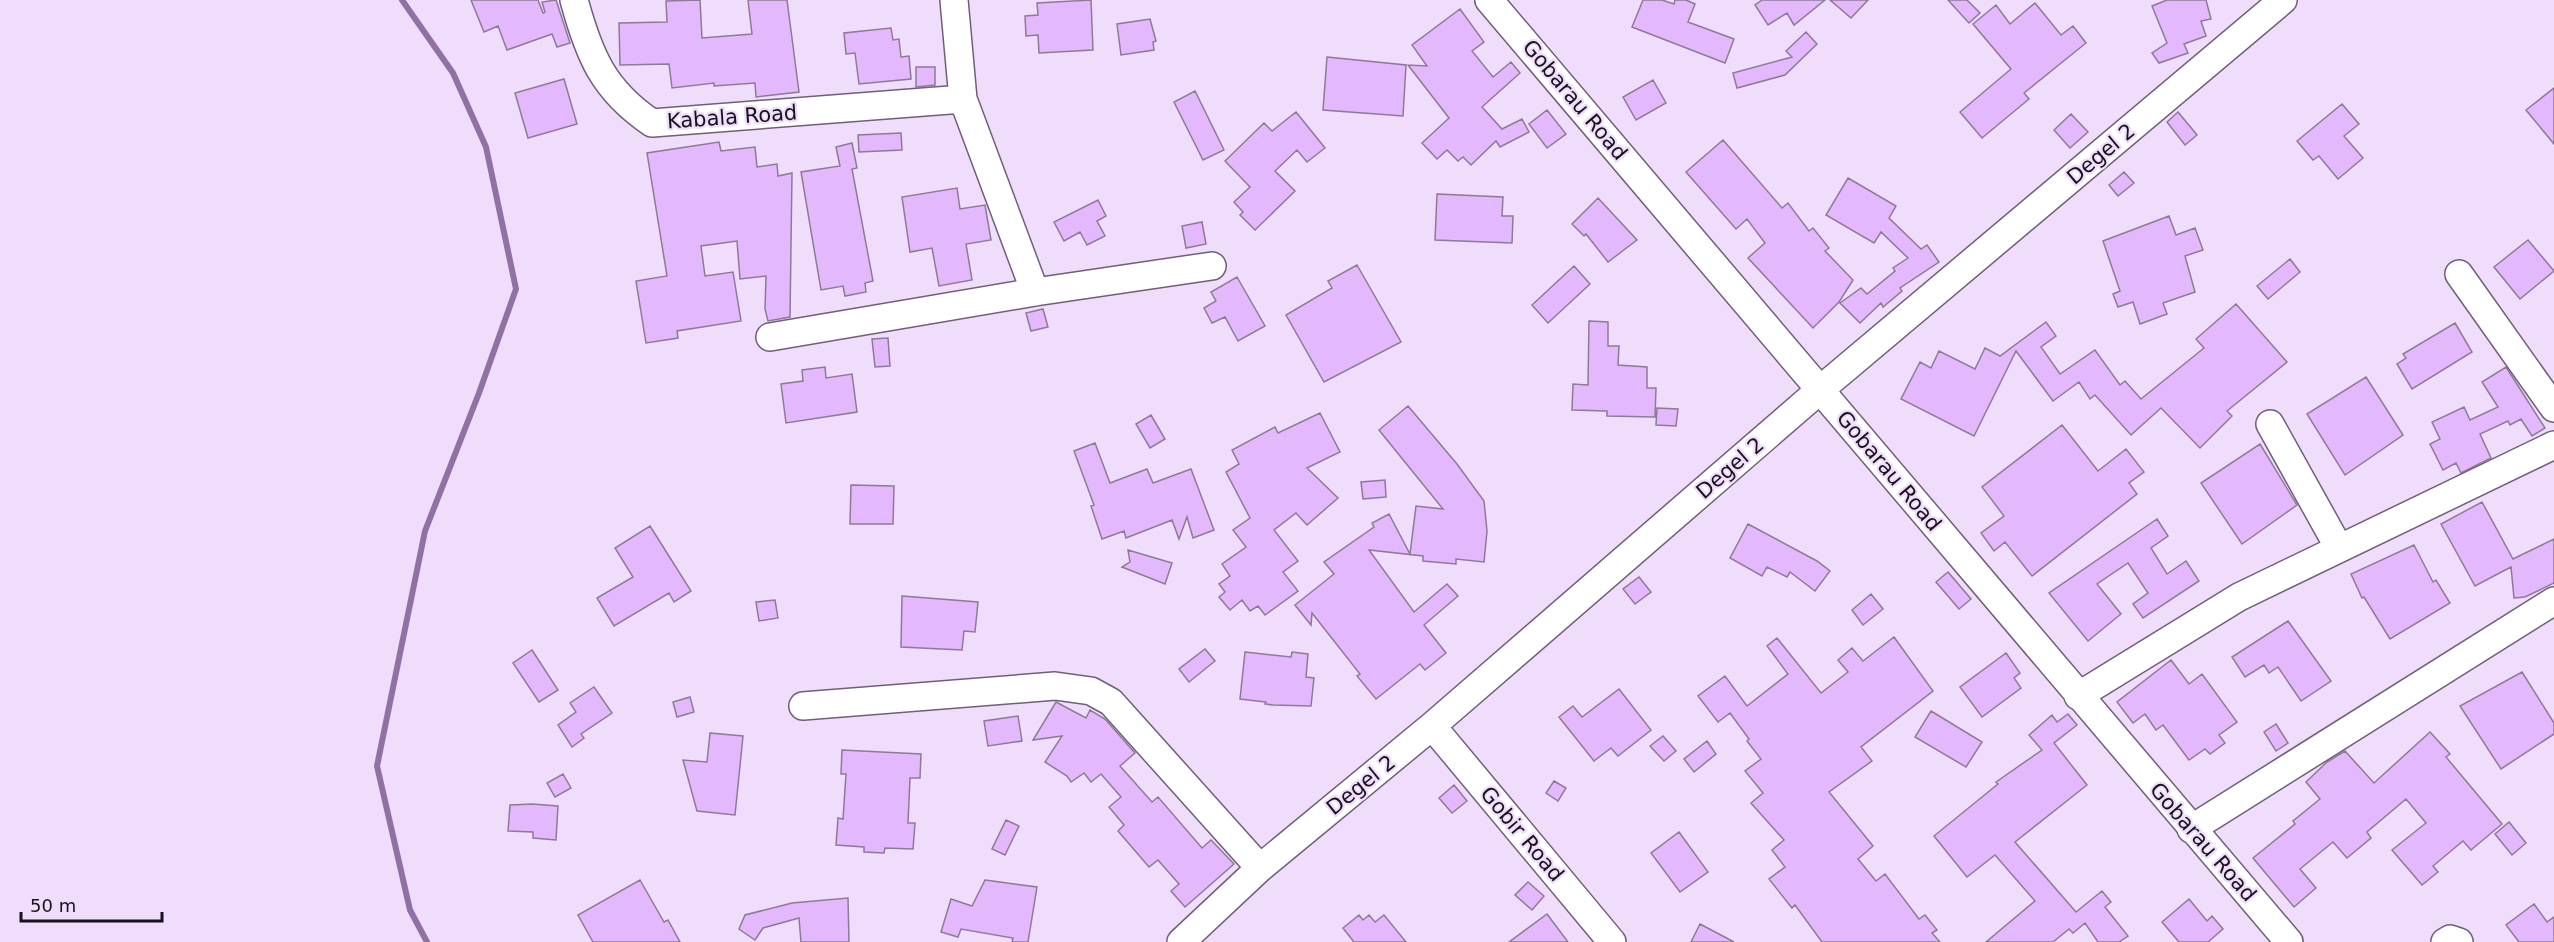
<svg xmlns="http://www.w3.org/2000/svg" width="2554" height="942" viewBox="0 0 2554 942" font-family="'DejaVu Sans',sans-serif">
	<style>
		.lines { fill: none; stroke-linecap: round; stroke-linejoin: round }
		.stream { stroke: #9171a4; stroke-width: 6 }
		.building { fill: #e4b8fd; stroke: #8c7b96; stroke-width: 1.5 }
		.minor-casing { stroke: #6f5f79; stroke-width: 30 }
		.minor { stroke: #fff; stroke-width: 27 }
		.labels { text-anchor: middle; dominant-baseline: central; stroke-width: 4.5; stroke-linejoin: round; paint-order: stroke }
		.street-label { font-size: 21px; fill: #18121c; stroke: #f0ddfc }
	</style>
	<rect width="100%" height="100%" fill="#f0ddfc"/>
	<g class="lines">
		<!-- stream -->
		<path class="stream" d="M402,0l51,73 33,74 30,142 -37,104 -54,138 -48,235 33,144 17,32"/>
	</g>
	<!-- building -->
	<path class="building" d="M471,0h67l5,13 2,-1 -3,-10 14,-2 14,43 -13,4 -5,-13 -45,16 -9,-24 -14,6z
		M700,0l2,38 50,-4 -4,-34h39l12,92 -43,5 -1,-14 -41,3v-3l-42,5 -3,-24 -49,1 -1,-42 48,-1 -1,-21z
		M1091,0l2,50 -54,3 -1,-18 -12,1 -1,-20 13,-1 -1,-12z
		M1643,0h19l12,4 1,-4h11l9,4 -7,18 46,17 -9,24 -93,-36z
		M1762,0h63l-31,25 -7,-12 -19,12 -13,-20z
		M1830,0h38l-17,18z
		M1948,0h19l13,13 -11,10z
		M2167,0h39l5,19 -10,2 5,15 -22,8 4,9 -29,10 -7,-10 15,-10 -15,-37z
		M2035,3l26,32 12,-9 13,17 -62,50 5,6 -47,39 -22,-26 51,-43 -38,-45 23,-19 14,19z
		M1460,9l24,33 -12,9 21,26 18,-15 9,11 -38,34 20,22 20,-10 7,13 -29,15 -4,-6 -25,24 -8,-8 -5,4 -11,-11 -10,9 -15,-16 27,-25 -41,-53 19,1 -15,-21z
		M1150,19l6,22 -3,1 1,8 -33,5 -4,-31z
		M891,28l2,12 6,-1 2,18 8,-1 2,23 -52,5 -4,-31 -9,1 -2,-21z
		M1806,32l11,12 -32,31 -48,13 -4,-15 59,-16 -6,-6z
		M1327,57l79,8 -3,51 -80,-6z
		M916,67h19v18l-19,2z
		M564,79l13,45 -49,14 -13,-45z
		M1653,80l13,23 -30,17 -13,-23z
		M2554,88v56l-28,-34z
		M1195,91l29,59 -21,10 -29,-58z
		M2342,104l17,20 -15,12 19,22 -25,21 -19,-23 -6,4 -16,-19z
		M1547,110l19,24 -19,14 -18,-24z
		M1296,112l29,36 -18,14 -10,-12 -22,21 20,20 -40,39 -15,-15 3,-3 -9,-10 16,-15 -25,-26 39,-38 8,8z
		M2178,112l19,23 -12,10 -18,-23z
		M2071,114l17,18 -18,16 -16,-18z
		M901,133l1,17 -43,2 -1,-17z
		M1723,140l59,68 6,-5 21,28 4,-3 16,20 -4,3 28,29 -14,22 -26,26 -65,-70 17,-15 -18,-24 -11,10 -50,-57z
		M719,142l2,9 34,-4 2,20 20,-3 1,12 14,-3 -2,144 -22,4 -3,-12 1,-33 -26,3 -3,-38 -36,5 4,30 28,-4 8,49 -64,10 1,7 -32,5 -10,-62 31,-5 -20,-123z
		M852,143l5,25 -5,1 21,112 -8,2 1,9 -21,4 -2,-10 -22,4 -20,-118 39,-6 -4,-19z
		M2124,172l10,11 -16,13 -9,-11z
		M1848,178l48,28 -7,12 32,31 6,-4 12,17 -39,26 2,3 -19,16 -2,-4 -21,20 -20,-20 21,-15 6,6 28,-23 -2,-3 15,-10 -27,-26 -7,11 -48,-28z
		M957,188l3,21 25,-4 6,35 -25,4 6,36 -33,6 -7,-38 -22,4 -8,-55z
		M1437,194l66,3 -1,19h11l-1,27 -77,-3z
		M1598,198l39,42 -29,22 -22,-28 -2,2 -12,-12z
		M1098,200l8,16 -9,5 8,15 -18,9 -7,-13 -16,9 -10,-19z
		M2169,216l7,19 19,-7 8,22 -18,6 10,36 -32,11 4,11 -27,10 -7,-22 -15,5 -5,-13 7,-3 -17,-50z
		M1202,222l4,22 -20,4 -4,-22z
		M2528,240l26,31 -34,28 -26,-32z
		M2290,259l10,13 -32,27 -11,-13z
		M1357,265l44,77 -77,40 -38,-67 46,-27 -4,-7z
		M1574,266l16,18 -42,39 -16,-18z
		M1237,277l28,49 -27,15 -13,-24 -13,6 -8,-15 12,-7 -5,-9z
		M2236,304l51,58 -60,49 5,5 -32,32 -39,-40 -30,27 -36,-40 -5,4 -11,-17 -26,19 -37,-50 -42,85 -73,-37 19,-37 11,6 8,-17 36,18 10,-21 15,8 46,-34 10,14 -15,11 19,27 35,-24 25,35 5,-4 16,18 63,-51 -8,-9z
		M1043,309l5,18 -17,4 -5,-18z
		M1589,321l19,1v24h11l-1,19 29,2v21h9l-1,29 -48,-1v-5l-35,-1 1,-26 15,1z
		M2455,323l17,29 -60,37 -15,-25 9,-6 -3,-4z
		M888,338l2,28 -15,1 -3,-28z
		M825,367l1,11 26,-4 5,38 -71,11 -5,-39 22,-3 -1,-11z
		M2506,367l39,61 -13,8 -11,-17 -11,6 -2,-4 -28,13 11,24 -30,15 -5,-10 -13,7 -13,-26 10,-5 -8,-17 32,-15 6,13 28,-13 -16,-25z
		M2366,377l37,58 -58,40 -38,-61z
		M1408,406l49,58 27,37 3,30 -3,31 -28,-3v5l-33,-3v-5l-54,-6 45,62 33,-28 11,12 -34,29 22,28 -21,17 -5,-6 -44,35 -19,-23 3,-2 -48,-61 -1,12 -16,-20 39,-31 -10,-12 50,-35 -2,-4 17,-9 21,40 6,-48 27,3 -64,-79z
		M1657,408l21,1 -2,17 -20,-1z
		M1320,413l20,39 -33,16 31,30 -31,27 -11,-12 -22,17 24,31 -15,11 15,19 -33,24 -7,-9 -8,5 -8,-11 -12,10 -11,-13 6,-5 -6,-8 11,-8 -8,-12 24,-17 -13,-17 17,-12 -24,-46 13,-8 -7,-14 43,-23 3,6z
		M1151,415l14,24 -15,9 -14,-24z
		M2062,425l36,46 28,-22 18,23 -15,11 8,11 -105,82 -27,-34 -11,9 -13,-18 23,-17 -22,-29z
		M1095,443l15,40 37,-14 6,14 38,-14 23,61 -21,8 -6,-21 -8,22 -7,-19 -46,18 -2,-7 -22,8 -11,-33 3,-1 -20,-54z
		M2260,444l37,61 -55,39 -41,-61z
		M1385,480l1,17 -23,2 -2,-17z
		M851,485l43,1 -1,38h-43z
		M2482,502l31,57 41,-20v44l-29,14 -11,1 -3,-31 -36,19 -34,-62z
		M2157,519l11,17 -17,12 16,26 19,-13 13,20 -56,37 -10,-14 15,-11 -20,-30 -31,21 24,30 -33,27 -39,-48z
		M1748,524l69,37 13,10 -15,20 -25,-19 -3,5 -20,-10 -5,9 -32,-18z
		M650,526l41,65 -17,11 -5,-9 -55,33 -17,-28 36,-21 -18,-29z
		M2414,545l19,37 3,-2 14,23 -60,36 -26,-42 -2,1 -11,-24z
		M1128,550l44,13 -7,21 -43,-17 8,-5z
		M1948,572l23,27 -12,10 -23,-27z
		M1639,577l12,15 -16,12 -12,-15z
		M1871,594l12,15 -20,16 -11,-15z
		M902,596l76,6 -3,30 -11,-1 -2,19 -61,-3z
		M775,600l3,18 -19,3 -3,-19z
		M2288,621l43,60 -30,20 -23,-34 -9,6 -5,-8 -19,12 -13,-20z
		M1894,637l39,54 -72,56 11,14 -43,31 44,54 -15,13 18,22 9,-7 34,45 6,-4 12,15 -5,3 8,9h-118l-27,-37 -3,3 -23,-29 16,-12 -13,-17 12,-10 -33,-37 12,-10 -18,-22 16,-12 -14,-18 2,-2 -19,-26 -12,9 -20,-26 27,-20 22,30 41,-32 -21,-28 10,-8 44,55 27,-21 -10,-12 14,-12 11,13z
		M1205,649l10,12 -26,21 -10,-13z
		M532,650l26,40 -19,12 -26,-39z
		M1245,652l46,5 1,-5 16,2 -2,23 8,1 -3,28 -38,-1 -8,-1 1,-2 -26,-3z
		M2006,653l14,20 -6,5 7,10 -39,29 -22,-30z
		M2171,660l18,24 13,-10 35,48 -18,13 6,8 -15,11 -5,-5 -16,11 -26,-35 -7,5 -11,-16 -12,9 -16,-21z
		M2522,672l32,51v11l-53,35 -41,-63z
		M594,687l18,26 -31,21 3,4 -12,9 -14,-22 18,-13 -6,-9z
		M1619,689l32,41 -33,26 -7,-8 -17,13 -35,-44 14,-11 9,11z
		M690,697l4,15 -17,5 -4,-15z
		M1056,702l30,16 4,-8 15,9 30,34 -15,13 32,36 6,-5 44,51 9,-8 23,24 -49,43 -14,-16 8,-7 -21,-24 -9,7 -31,-36 6,-6 -15,-18 12,-10 -20,-23 -10,8 -7,-9 -13,9 -4,-6 -22,-14 17,-26 -29,4z
		M1931,711l51,31 -16,25 -51,-30z
		M2068,714l9,11 -23,18 33,42 -72,57 61,70 26,-21 9,11 -6,5 23,29 -9,6h-21l-13,-19 -12,10 -4,-4 -16,13h-67l49,-41 -40,-46 -28,22 -33,-41 64,-52 -2,-2 46,-32 -13,-15 23,-20 5,7z
		M1018,716l4,25 -34,5 -4,-25z
		M2276,724l12,19 -12,8 -12,-19z
		M2430,732l20,22 -4,3 56,67 -31,26 -8,-9 -30,25 5,6 -16,13 -30,-35 34,-27 -20,-24 -39,33 4,6 -24,20 -14,-16 -33,27 16,19 -22,19 -41,-49 42,-34 -2,-3 27,-22 -14,-17 21,-20 18,-11 29,32z
		M710,733l33,3 -8,79 -38,-4 -14,-51 24,2z
		M1663,736l13,15 -12,10 -14,-15z
		M1707,741l9,13 -22,18 -10,-13z
		M842,750l79,4 -1,24h-10l-2,45h7l-2,26 -28,-1 -1,5 -20,-1v-5l-28,-2 2,-27 5,1 3,-45h-5z
		M563,774l8,14 -16,9 -8,-14z
		M1554,781l12,7 -8,13 -12,-8z
		M1454,785l13,16 -15,12 -13,-15z
		M532,804l26,2 -2,34 -23,-2v-6l-25,-1 2,-26z
		M1006,820l13,6 -14,29 -13,-6z
		M2509,822l17,21 -14,12 -17,-21z
		M1679,832l29,40 -28,20 -29,-39z
		M640,880l24,42 4,-2 12,22h-87l-15,-27z
		M985,880l52,7 -9,55h-16l1,-4 -52,-9 -3,8 -17,-5 10,-33 21,7z
		M1528,882l16,14 -12,14 -17,-15z
		M848,898l1,44h-48l-2,-24 -36,10 -8,12 -16,-11 6,-14 47,-12z
		M2189,899l18,22 5,-5 11,13 -15,13h-29l-17,-20z
		M2534,904l13,18 7,-5v25h-35l-13,-17z
		M1547,914l21,28h-59z
		M1359,915l4,5 6,-5 6,7 9,-7 22,27h-52l-11,-14z
		M1700,924l34,18h-43z"/>
	<g class="lines">
		<defs>
			<path id="minor" d="M574,0c15,55 29,90 78,123l311,-24
				M954,0l9,99 72,193
				M1489,0l800,942
				M2459,274l95,134
				M770,337l265,-45 177,-26
				M2270,424l69,124
				M2078,696l161,-99 315,-152
				M803,706l252,-20 36,5 20,11 149,166
				M1432,726l180,216
				M2191,829l363,-228
				M1181,942l79,-74 172,-142 389,-337 462,-389
				M2445,942l5,-3 9,3"/>
		</defs>
		<!-- minor casing -->
		<use href="#minor" class="minor-casing"/>
		<!-- minor -->
		<use href="#minor" class="minor"/>
	</g>
	<g class="labels">
		<!-- street labels -->
		<g class="street-label">
			<text transform="translate(1575 100) rotate(50)">Gobarau Road</text>
			<text transform="translate(732 117) rotate(-4)">Kabala Road</text>
			<text transform="translate(2101 154) rotate(-40)">Degel 2</text>
			<text transform="translate(1730 468) rotate(-41)">Degel 2</text>
			<text transform="translate(1889 471) rotate(50)">Gobarau Road</text>
			<text transform="translate(1361 785) rotate(-39)">Degel 2</text>
			<text transform="translate(1522 834) rotate(50)">Gobir Road</text>
			<text transform="translate(2203 842) rotate(49)">Gobarau Road</text>
		</g>
	</g>
	<!-- scale -->
	<path d="M21 912v9h141v-9" fill="none" stroke="#18121c" stroke-width="3"/>
	<text x="30" y="912" font-size="18" fill="#18121c" stroke="#f0ddfc" stroke-width="4.5" paint-order="stroke">50 m</text>
</svg>
